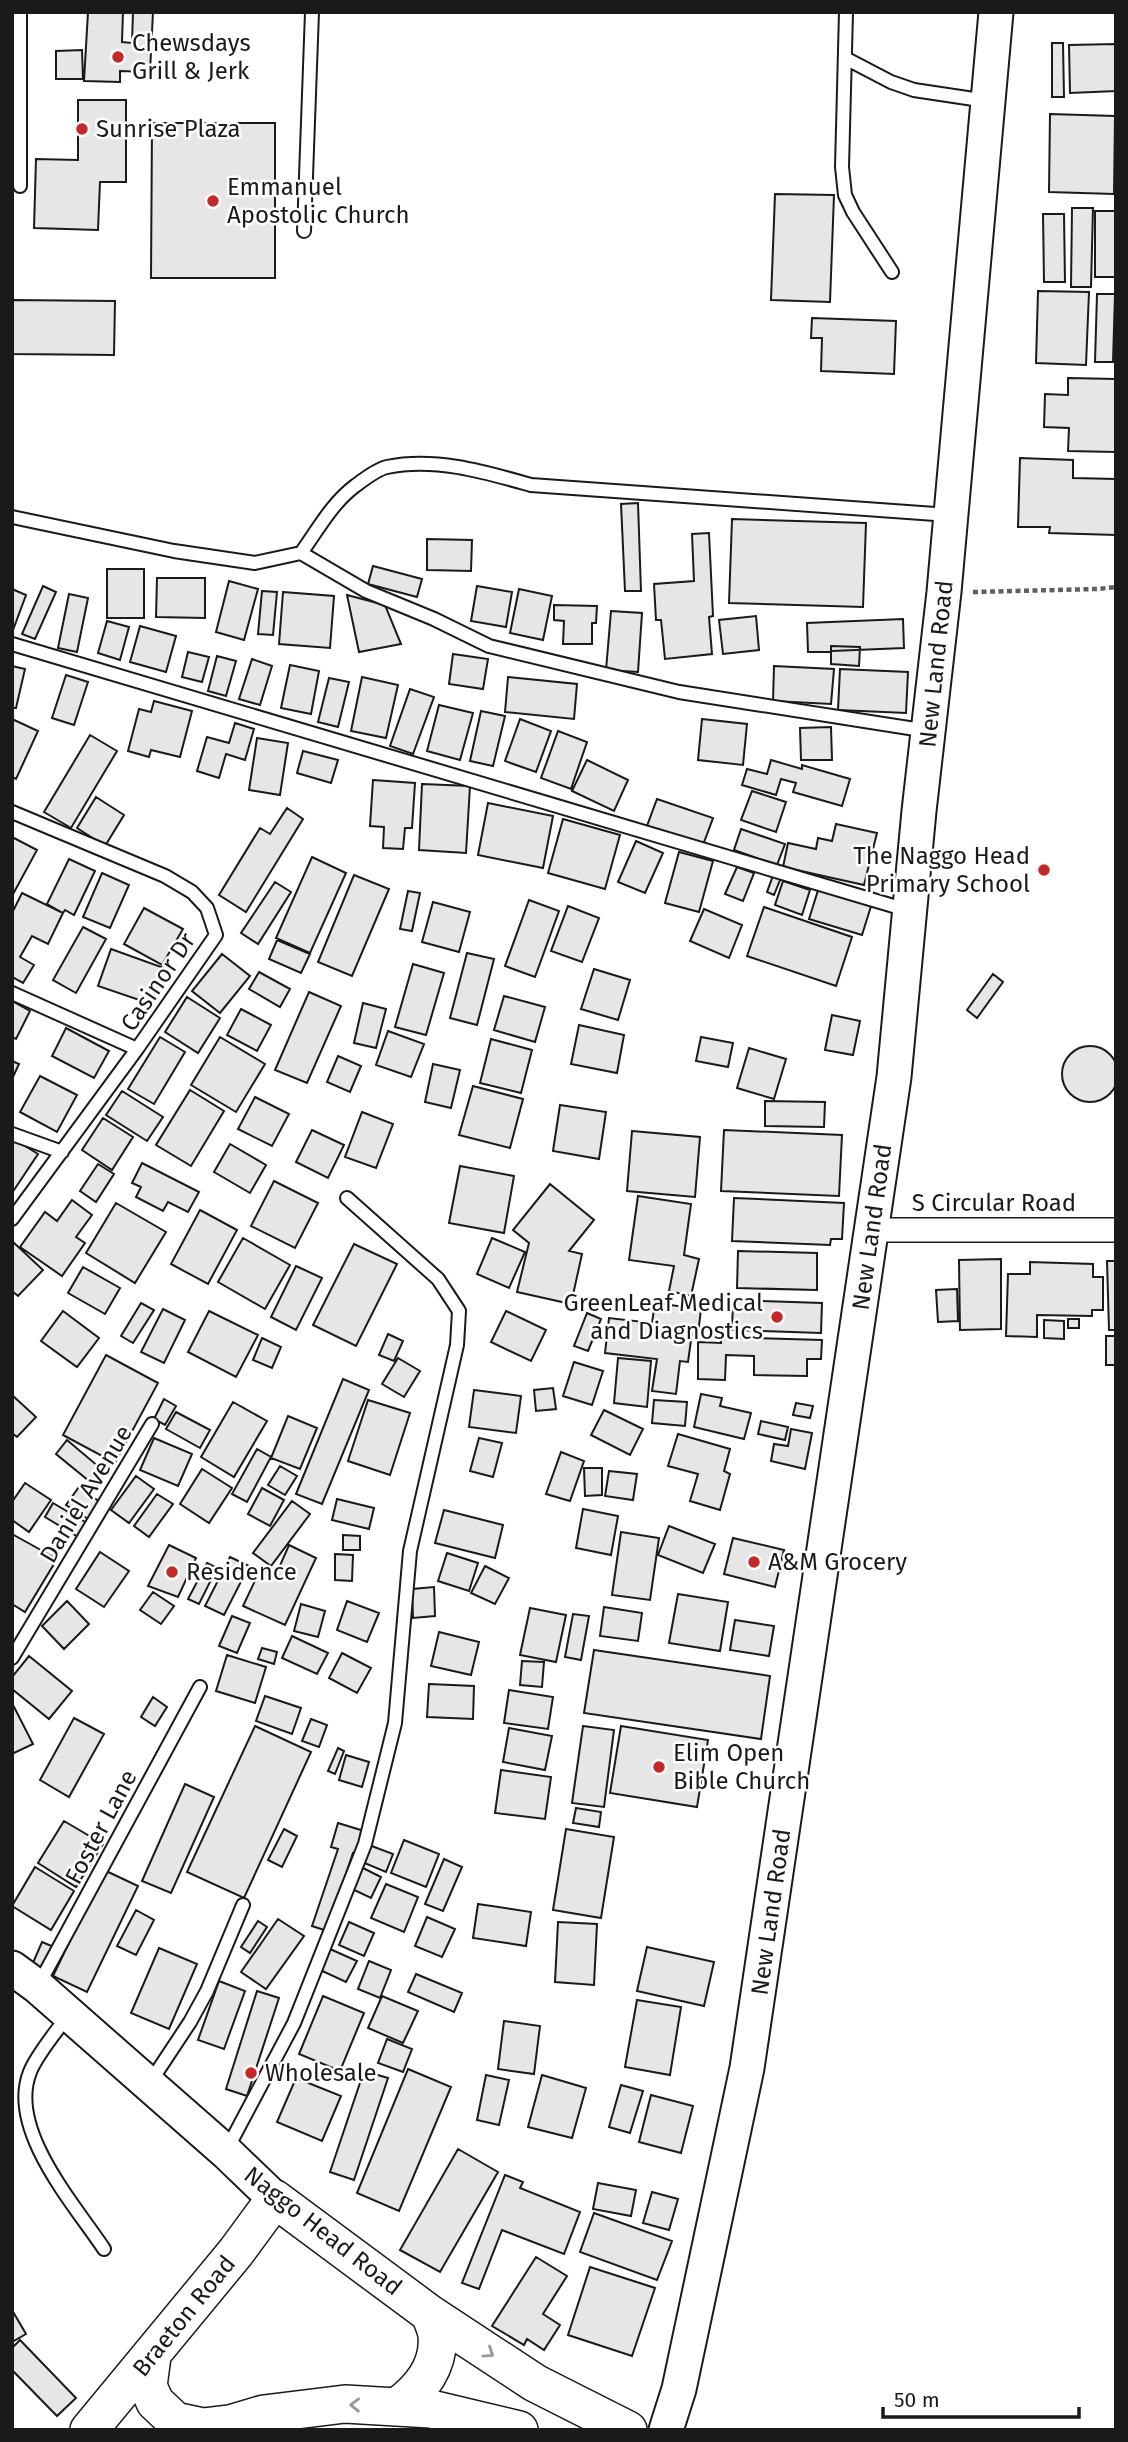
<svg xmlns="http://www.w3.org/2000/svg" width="1128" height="2442" viewBox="0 0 1128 2442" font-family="'Fira Sans',sans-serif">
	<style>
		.building { fill: #e6e6e6; stroke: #1a1a1a; stroke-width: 2 }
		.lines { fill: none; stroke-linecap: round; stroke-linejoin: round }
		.lane-casing { stroke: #1a1a1a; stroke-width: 16 }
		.street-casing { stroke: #1a1a1a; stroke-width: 26 }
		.secondary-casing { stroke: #1a1a1a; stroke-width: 37 }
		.primary-casing { stroke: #1a1a1a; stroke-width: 40 }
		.path { stroke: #5f5f5f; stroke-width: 4.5; stroke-dasharray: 5 3.5; stroke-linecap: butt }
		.lane { stroke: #fff; stroke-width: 12 }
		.street { stroke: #fff; stroke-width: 23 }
		.secondary { stroke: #fff; stroke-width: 33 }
		.primary { stroke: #fff; stroke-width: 37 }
		.oneway { stroke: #989898 }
		.poi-dot { fill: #c62828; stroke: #fff; stroke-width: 2.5 }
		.labels { text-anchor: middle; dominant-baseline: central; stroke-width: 5; stroke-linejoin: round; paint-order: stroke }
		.poi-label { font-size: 24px; fill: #1a1a1a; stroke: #fff; text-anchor: start }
		.street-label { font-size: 24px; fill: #1a1a1a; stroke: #fff }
	</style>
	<rect width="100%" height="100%" fill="#fff"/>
	<!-- building -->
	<path class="building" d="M88,12h35l-1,30 10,1 1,-31h20l-3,60 -30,-1v11l-36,-1z
		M1052,43h11l1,54h-12z
		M1116,44v47l-46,2 -1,-48z
		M82,50l1,29h-27v-28z
		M78,100h48v82h-26l-2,48 -64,-2 2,-69 42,1z
		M1050,114l65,2 -1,78 -65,-2z
		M152,123h123v155h-124z
		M775,194l59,1 -4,107 -59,-2z
		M1072,208h21l-2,79h-20z
		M1095,211h21v66h-21z
		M1043,214h21l1,68h-21z
		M1038,291l51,1 -3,73 -50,-2z
		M1097,294h18l-2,68h-18z
		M12,300l103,1 -1,54 -102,-1z
		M812,318l84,3 -2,53 -73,-3 1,-33h-11z
		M1068,378l48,1v73l-48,-1 1,-23 -25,-1 1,-33 23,1z
		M1020,458l53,2v18l43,1v56l-67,-2 1,-6h-32z
		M638,503l3,88h-16l-4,-87z
		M732,519l134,4 -3,84 -134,-4z
		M709,533l4,83 -4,1 3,37 -47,5 -4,-39h-5l-2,-36 40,-3 -2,-47z
		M427,539l45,1 -1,31 -44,-1z
		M373,566l49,13 -5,18 -49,-13z
		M107,569h37v49h-37z
		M157,578h48v40l-49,-1z
		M229,581l29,8 -14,51 -28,-8z
		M43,586l13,6 -21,47 -13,-5z
		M477,586l35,6 -6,35 -35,-6z
		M12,589l14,6 -13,35h-1z
		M519,589l33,7 -9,44 -33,-7z
		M262,591l15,1 -4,43 -15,-1z
		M283,592l51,4 -4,52 -51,-4z
		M69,594l19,4 -11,54 -19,-4z
		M347,595l38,10 16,39 -42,8z
		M554,605l43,1 -1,17h-4v21h-29l1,-23 -10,-1z
		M611,611l31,2 -4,59 -32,-2z
		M756,616l3,34 -36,4 -4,-34z
		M903,619l1,29 -96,4 -1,-29z
		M107,621l22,6 -9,33 -22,-7z
		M140,626l36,10 -10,36 -36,-10z
		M831,646l29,1 -1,19 -28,-2z
		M188,652l21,5 -7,25 -20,-5z
		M453,654l35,5 -5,30 -34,-5z
		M217,656l19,5 -10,35 -18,-5z
		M252,659l20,7 -12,39 -21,-6z
		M290,665l29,6 -8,43 -30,-6z
		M12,666l13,3 -9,39h-4z
		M774,666l60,3 -3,35 -58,-3z
		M840,669l68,3 -2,41 -68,-3z
		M66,675l22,7 -14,43 -22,-7z
		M362,677l36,8 -12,53 -35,-7z
		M508,677l69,7 -3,35 -69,-7z
		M329,678l20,4 -11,45 -20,-5z
		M410,689l24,8 -21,57 -23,-8z
		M154,701l38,10 -12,46 -29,-7 -2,7 -21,-6 11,-42 12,3z
		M439,705l34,8 -13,47 -33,-9z
		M481,711l24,5 -12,50 -23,-5z
		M12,719l26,12 -22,48 -4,-2z
		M520,719l31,12 -15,41 -31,-11z
		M702,719l45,5 -4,41 -45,-5z
		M235,723l19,6 -9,31 -19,-6 -7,24 -22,-7 10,-34 22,6z
		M831,727l1,33h-31l-1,-32z
		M558,731l29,11 -16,47 -30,-11z
		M90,735l27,16 -46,77 -27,-16z
		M257,738l31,5 -8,52 -31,-5z
		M303,751l35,9 -7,23 -34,-10z
		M587,760l41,20 -14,31 -42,-20z
		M771,760l31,9v-4l48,14 -8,27 -49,-14 3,-9 -15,-4 -5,16 -34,-10 5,-16 20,5z
		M373,780l42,3 -3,45h-7l-2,21 -20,-1 1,-21 -14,-1z
		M422,784l48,2 -4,67 -47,-3z
		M752,791l34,11 -10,30 -35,-12z
		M96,797l28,18 -19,31 -28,-18z
		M657,799l56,19 -10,27 -56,-19z
		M488,803l65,13 -10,52 -65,-13z
		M287,808l16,11 -57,93 -27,-17 41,-67 10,6z
		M563,819l57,16 -15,54 -57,-16z
		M836,824l41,9 -13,52 -81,-18 5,-24 28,6 2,-11 14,3z
		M741,829l44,15 -8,21 -43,-15z
		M12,837l25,13 -25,46z
		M636,841l27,12 -18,40 -27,-11z
		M679,852l34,9 -14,51 -34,-9z
		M312,857l34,16 -36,80 -34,-15z
		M69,859l26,12 -21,44 -9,-5 -2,3 -16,-9z
		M737,867l17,6 -11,28 -18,-7z
		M102,873l27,12 -19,43 -27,-11z
		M774,873l8,2 -8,20 -7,-3z
		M354,875l35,14 -37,87 -34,-14z
		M783,881l27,9 -8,25 -27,-10z
		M275,882l16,10 -33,52 -17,-11z
		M819,887l53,16 -10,32 -53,-16z
		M408,891l12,2 -8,38 -12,-2z
		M22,893l41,20 -15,31 -16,-8 -12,21 14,8 -11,18 -11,-6v-64z
		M529,900l30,11 -24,66 -30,-11z
		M433,902l37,10 -11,40 -37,-10z
		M568,906l31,12 -17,44 -31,-11z
		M764,907l88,30 -16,49 -89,-30z
		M144,908l39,21 -21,36 -38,-21z
		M704,909l38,16 -13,33 -39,-17z
		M83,927l23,12 -30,54 -23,-13z
		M277,940l33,14 -9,19 -32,-14z
		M111,949l53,19 -13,36 -53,-18z
		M467,953l27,6 -17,66 -27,-7z
		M222,954l28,22 -30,37 -28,-22z
		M413,964l31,9 -18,62 -31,-8z
		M594,969l36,11 -12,40 -37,-11z
		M259,972l31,17 -10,18 -31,-18z
		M993,974l10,8 -26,36 -10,-8z
		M309,992l32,14 -34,77 -32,-13z
		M504,996l41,11 -10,35 -41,-12z
		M187,997l33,21 -22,35 -33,-21z
		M12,1001l18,10 -14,28 -4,-2z
		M363,1003l23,6 -10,39 -22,-5z
		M241,1009l30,16 -14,26 -30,-16z
		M832,1015l28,6 -7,34 -28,-5z
		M579,1025l45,10 -7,38 -46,-9z
		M66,1028l43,23 -15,27 -42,-22z
		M388,1031l36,13 -13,33 -35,-12z
		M160,1037l25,15 -31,52 -26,-15z
		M220,1037l45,27 -29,48 -45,-27z
		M701,1037l32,6 -5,24 -32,-6z
		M491,1039l41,11 -11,43 -41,-10z
		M1062 1074a28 28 0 1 1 56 0a28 28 0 1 1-56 0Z
		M749,1048l37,11 -12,40 -37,-11z
		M338,1056l23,10 -11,26 -23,-10z
		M12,1061l7,3 -7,15z
		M433,1064l27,6 -9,38 -26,-6z
		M40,1076l37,19 -20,37 -37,-20z
		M473,1086l50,13 -13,49 -51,-13z
		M190,1090l34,21 -33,55 -35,-21z
		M122,1091l41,26 -16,24 -41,-26z
		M255,1097l34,17 -17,32 -34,-17z
		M765,1101l60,1 -1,25 -59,-1z
		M560,1105l46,7 -7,47 -46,-8z
		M362,1112l31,12 -17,44 -31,-11z
		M103,1118l30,19 -21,33 -30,-20z
		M312,1130l32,15 -16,33 -32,-16z
		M724,1130l118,5 -3,61 -118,-5z
		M632,1131l68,6 -5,60 -68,-6z
		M12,1138l26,16 -26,39z
		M230,1144l36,21 -16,28 -36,-21z
		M142,1163l57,29 -11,20 -20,-10 -5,9 -27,-14 5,-10 -9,-4z
		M98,1164l16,10 -18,28 -16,-11z
		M460,1166l54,10 -10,57 -55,-10z
		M274,1181l44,22 -23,45 -44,-22z
		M550,1184l44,36 -25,31 13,3 -11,50 -54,-12 12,-49 -16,-13z
		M638,1196l53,8 -7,51 15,4 -8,37 -22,-5 5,-25 -45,-6z
		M734,1198l110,5 -2,36h-11l-1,6 -98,-4z
		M72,1200l20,15 -16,22 9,6 -23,33 -42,-29 25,-35 12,9z
		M116,1203l50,29 -31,51 -49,-30z
		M200,1210l37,20 -29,54 -37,-20z
		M243,1238l47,27 -25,44 -47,-27z
		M492,1238l33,14 -16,36 -32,-14z
		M12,1241l31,29 -25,26 -6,-5z
		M354,1244l43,20 -41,82 -43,-21z
		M738,1251l79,2v37l-80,-2z
		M1001,1259v70l-41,1 -1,-70z
		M1107,1261h9v69h-7z
		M1030,1262l63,2v13h10v33h-11v6l-55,-1v22l-31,-1 2,-62h22z
		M296,1266l26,12 -26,52 -25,-13z
		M83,1267l37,21 -15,26 -37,-21z
		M957,1289l1,32 -20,1 -2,-32z
		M733,1300l89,3 -1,30 -89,-3z
		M141,1303l13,7 -21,33 -12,-7z
		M655,1303l46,6 -3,25 -6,-1 -4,29 -8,-1 -4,33 -24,-3 5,-32 -52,-6 4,-35 43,5z
		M163,1309l22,11 -21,43 -23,-11z
		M63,1311l36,27 -22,29 -36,-26z
		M209,1311l49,24 -22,42 -48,-25z
		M506,1311l40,19 -15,31 -40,-19z
		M587,1313l14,6 -13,32 -14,-5z
		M1068,1319h11v9h-11z
		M1044,1320l20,1v18l-20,-1z
		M388,1334l15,7 -9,20 -15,-6z
		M1106,1336h10v29h-10z
		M721,1337l101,3 -1,19h-14v17l-53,-1v-19l-28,-1 -1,25 -27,-1v-37l23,1z
		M262,1338l19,9 -9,21 -19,-8z
		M106,1355l52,28 -43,80 -52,-28z
		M398,1358l22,13 -16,26 -22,-13z
		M618,1358l33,3 -4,46 -33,-4z
		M574,1362l29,9 -11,34 -29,-9z
		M343,1379l26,11 -47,114 -26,-10z
		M553,1388l3,21 -20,2 -2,-21z
		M474,1390l47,6 -5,37 -47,-6z
		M701,1394l21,4 -2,8 31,7 -7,26 -50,-12z
		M12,1395l24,22 -19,20 -5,-4z
		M164,1399l12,7 -11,19 -11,-6z
		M368,1400l42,13 -20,62 -42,-14z
		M654,1400l33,2 -2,24 -33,-3z
		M233,1402l34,19 -33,56 -33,-20z
		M796,1403l17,3 -3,12 -17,-3z
		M604,1410l39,19 -13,26 -39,-20z
		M176,1412l34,18 -10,18 -34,-19z
		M288,1416l29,12 -17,41 -29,-11z
		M761,1421l27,6 -3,13 -27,-6z
		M791,1429l21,4 -7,36 -34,-8 3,-17 14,2z
		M678,1434l52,15 -6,22 6,3 -10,36 -30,-9 8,-27 -30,-8z
		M154,1438l38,16 -14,32 -38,-16z
		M479,1438l23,5 -9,34 -23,-6z
		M67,1440l38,32 -11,13 -38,-31z
		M257,1449l14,8 -24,45 -15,-8z
		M561,1452l23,9 -14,40 -24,-7z
		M280,1466l17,10 -12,19 -17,-10z
		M584,1468h18v27l-17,1z
		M202,1469l30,19 -23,35 -29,-19z
		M609,1471l28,3 -4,26 -28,-4z
		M136,1476l18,13 -25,34 -18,-13z
		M25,1483l26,17 -22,32 -17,-12v-18z
		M79,1487l21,15 -12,17 -22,-14z
		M262,1488l22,12 -14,26 -22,-12z
		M157,1494l16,10 -24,33 -15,-11z
		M337,1499l37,9 -5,21 -37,-9z
		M292,1501l18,13 -39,52 -18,-13z
		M53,1503l34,20 -9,14 -33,-20z
		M583,1509l35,7 -7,39 -35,-7z
		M444,1510l59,15 -8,33 -60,-15z
		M669,1526l46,18 -12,29 -45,-18z
		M621,1532l38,6 -9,62 -38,-5z
		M12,1534l45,25 -32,53 -13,-8z
		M343,1535l17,1v14h-17z
		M733,1538l51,12 -9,37 -51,-13z
		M169,1545l27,13 -18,39 -30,-11z
		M289,1545l27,13 -31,67 -42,-19 17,-36 15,7z
		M100,1552l29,19 -25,36 -28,-18z
		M447,1553l31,10 -9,28 -31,-10z
		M335,1554l18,1 -1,26 -17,-1z
		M230,1557l19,9 -25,49 -19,-9z
		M207,1563l10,5 -18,36 -11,-5z
		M485,1566l24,12 -14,26 -24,-11z
		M434,1587l1,29 -22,2 -1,-29z
		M153,1592l21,14 -13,18 -21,-14z
		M678,1594l50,8 -8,49 -51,-8z
		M67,1601l22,23 -25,25 -22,-23z
		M347,1601l32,12 -12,29 -30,-12z
		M301,1604l24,7 -7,26 -24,-6z
		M604,1607l38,6 -4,28 -38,-5z
		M530,1608l36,7 -10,47 -36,-7z
		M573,1614l16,2 -8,44 -16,-3z
		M232,1616l18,7 -13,30 -18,-7z
		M735,1620l39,6 -5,30 -39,-6z
		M439,1632l40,10 -8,33 -40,-9z
		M292,1636l36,17 -11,21 -35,-16z
		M262,1648l15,4 -3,12 -16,-5z
		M594,1650l176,26 -9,63 -177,-26z
		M342,1653l29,15 -14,25 -28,-15z
		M227,1655l39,12 -11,36 -39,-12z
		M29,1656l43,35 -23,28 -37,-30v-12z
		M522,1661l22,1 -2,25 -22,-2z
		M429,1684l45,2 -1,33 -46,-2z
		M509,1690l44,7 -5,32 -44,-6z
		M265,1696l36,12 -9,26 -36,-13z
		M153,1697l14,10 -12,19 -14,-9z
		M12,1703l21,41 -21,10z
		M74,1718l30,16 -35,63 -29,-17z
		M311,1719l16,6 -8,22 -17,-6z
		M255,1726l56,26 -67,146 -57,-26z
		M583,1726l31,4 -10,77 -32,-4z
		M621,1726l87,14 -11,67 -87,-14z
		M509,1728l43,8 -7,34 -42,-8z
		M338,1748l6,3 -9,23 -7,-3z
		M346,1755l23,7 -7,25 -23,-7z
		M501,1770l50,7 -6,42 -50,-6z
		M185,1784l29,13 -43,96 -29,-12z
		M576,1808l25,4 -2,15 -26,-4z
		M64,1821l39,23 -27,43 -38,-24z
		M338,1823l26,8 -6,23 -5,-1 -26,78 -15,-5 26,-77 -7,-2z
		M284,1829l13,7 -15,31 -14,-7z
		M566,1829l48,8 -13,81 -48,-8z
		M404,1840l35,14 -13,33 -35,-14z
		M369,1845l24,9 -7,18 -24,-10z
		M444,1859l18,8 -19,44 -18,-7z
		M359,1866l22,11 -10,21 -21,-10z
		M35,1867l39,24 -23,39 -39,-24z
		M104,1870l34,16 -51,106 -34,-16z
		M386,1884l32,13 -14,35 -33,-14z
		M478,1904l53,8 -5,34 -53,-8z
		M136,1910l18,10 -18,35 -19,-9z
		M427,1917l28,12 -13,28 -27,-11z
		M278,1919l26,17 -38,53 -25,-17z
		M258,1921l9,6 -17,26 -9,-6z
		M349,1922l25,11 -10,23 -25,-11z
		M558,1922l39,2 -3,61 -39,-3z
		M42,1942l12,5 -10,23 -12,-5z
		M647,1947l67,15 -10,44 -67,-15z
		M159,1948l38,16 -28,65 -38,-16z
		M330,1949l27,12 -11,21 -26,-12z
		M369,1961l22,9 -11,28 -22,-9z
		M416,1974l46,19 -8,19 -46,-20z
		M219,1981l26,10 -21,58 -26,-9z
		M257,1991l22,7 -32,98 -21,-7z
		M323,1996l41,17 -24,58 -41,-17z
		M382,1996l36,15 -15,32 -35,-15z
		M637,2000l44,7 -11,68 -45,-8z
		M504,2021l36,5 -6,48 -36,-5z
		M387,2039l25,10 -9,23 -25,-9z
		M408,2069l43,18 -52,124 -42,-18z
		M364,2071l24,7 -34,102 -24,-8z
		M486,2075l23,5 -10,45 -22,-5z
		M542,2075l44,13 -14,50 -44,-11z
		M296,2078l45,18 -19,45 -45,-19z
		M621,2085l22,6 -13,42 -21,-6z
		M651,2095l42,11 -12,47 -42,-11z
		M458,2149l40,23 -58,100 -40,-22z
		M505,2175l18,7 -3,6 60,24 -16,42 -62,-24 -23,59 -17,-6z
		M598,2183l38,7 -5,26 -38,-7z
		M652,2192l26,7 -9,31 -26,-7z
		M594,2213l78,28 -15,39 -77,-28z
		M536,2257l31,19 -24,38 17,11 -16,25 -17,-11 -3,6 -32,-19z
		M590,2267l65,21 -23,68 -64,-21z
		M12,2310l14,24 -14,8z
		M20,2340l56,58 -19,18 -45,-46v-22z"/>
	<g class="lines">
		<defs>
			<path id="lane" d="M20,12v174
				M846,12l-4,155 3,28 8,17 39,60
				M845,58l46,24 23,8 73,11
				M304,231l8,-219
				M12,517l162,34 81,12 46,-10
				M12,644l895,266
				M928,731l-249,-39 -190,-46 -55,-27 -68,-28 -65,-38c16,-22 31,-50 54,-67 8,-6 22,-17 32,-19 48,-10 98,5 144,18l418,30
				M12,812l153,64 27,16 15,16 9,27 -79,114 -125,170
				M12,993l125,56
				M12,1134l50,18
				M12,1658l140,-234
				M38,1986l162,-299
				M69,2014c-12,17 -32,40 -39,58 -23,57 44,132 74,177
				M149,2084l41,-62 17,-31 36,-86
				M226,2151l68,-128 71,-179 30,-121 15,-172 47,-206 2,-34 -21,-32 -91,-81"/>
			<path id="street" d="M873,1230h243"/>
			<path id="secondary" d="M12,1968l26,19 188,165 49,47
				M666,2430l13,-41 68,-321 147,-991 25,-266 25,-219 52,-580"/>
			<path id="primary" d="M152,2356l-4,30 7,16 20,19 28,6 25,-3
				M398,2406c22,-16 42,-40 39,-71 -1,-7 -5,-15 -7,-21
				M89,2430l147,-178 39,-53 155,115 105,69 93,47
				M210,2430l54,-16 81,-10 86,5 88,21"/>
		</defs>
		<!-- lane casing -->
		<use href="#lane" class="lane-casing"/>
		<!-- street casing -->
		<use href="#street" class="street-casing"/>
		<!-- secondary casing -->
		<use href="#secondary" class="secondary-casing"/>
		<!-- primary casing -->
		<use href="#primary" class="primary-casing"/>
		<!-- path -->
		<path class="path" d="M973,592l124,-3 19,-2"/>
		<!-- lane -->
		<use href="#lane" class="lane"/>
		<!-- street -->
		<use href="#street" class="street"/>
		<!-- secondary -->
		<use href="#secondary" class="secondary"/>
		<!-- primary -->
		<use href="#primary" class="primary"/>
	</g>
	<!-- one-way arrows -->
	<defs><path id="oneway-chevron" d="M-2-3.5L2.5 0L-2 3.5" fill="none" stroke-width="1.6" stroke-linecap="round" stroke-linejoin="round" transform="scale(1.75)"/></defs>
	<g class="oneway">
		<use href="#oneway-chevron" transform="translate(489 2353) rotate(34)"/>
		<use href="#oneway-chevron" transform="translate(355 2405) rotate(-179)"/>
	</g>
	<!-- markers -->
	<g class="poi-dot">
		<circle cx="118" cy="57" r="7"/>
		<circle cx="82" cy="129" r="7"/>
		<circle cx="213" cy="201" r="7"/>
		<circle cx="1044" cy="870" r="7"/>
		<circle cx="777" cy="1317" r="7"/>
		<circle cx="754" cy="1562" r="7"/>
		<circle cx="172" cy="1572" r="7"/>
		<circle cx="659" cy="1767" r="7"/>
		<circle cx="251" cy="2073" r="7"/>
	</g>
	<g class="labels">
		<!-- poi labels -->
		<g class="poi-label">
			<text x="132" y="43">Chewsdays<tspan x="132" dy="28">Grill &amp; Jerk</tspan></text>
			<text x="96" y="129">Sunrise Plaza</text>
			<text x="227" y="187">Emmanuel<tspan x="227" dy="28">Apostolic Church</tspan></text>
			<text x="1030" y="856" text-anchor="end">The Naggo Head<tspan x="1030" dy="28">Primary School</tspan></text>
			<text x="763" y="1303" text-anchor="end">GreenLeaf Medical<tspan x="763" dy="28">and Diagnostics</tspan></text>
			<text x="768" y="1562">A&amp;M Grocery</text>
			<text x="186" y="1572">Residence</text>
			<text x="673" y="1753">Elim Open<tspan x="673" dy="28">Bible Church</tspan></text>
			<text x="265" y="2073">Wholesale</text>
		</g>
		<!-- street labels -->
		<g class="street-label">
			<text transform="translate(936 664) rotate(-84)">New Land Road</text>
			<text transform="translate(158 982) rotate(-56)">Casinor Dr</text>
			<text x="994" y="1203">S Circular Road</text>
			<text transform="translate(872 1227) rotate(-82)">New Land Road</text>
			<text transform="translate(86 1494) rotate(-59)">Daniel Avenue</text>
			<text transform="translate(101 1827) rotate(-62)">Foster Lane</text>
			<text transform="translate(771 1912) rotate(-82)">New Land Road</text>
			<text transform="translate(323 2231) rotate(38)">Naggo Head Road</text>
			<text transform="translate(184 2316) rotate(-51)">Braeton Road</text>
		</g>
	</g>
	<!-- border -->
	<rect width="1128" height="2442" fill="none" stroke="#1a1a1a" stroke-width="28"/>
	<!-- scale -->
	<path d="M883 2407v10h196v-10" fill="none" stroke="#1a1a1a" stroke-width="3.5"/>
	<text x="894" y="2407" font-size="21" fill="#1a1a1a" stroke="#ffffff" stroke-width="5" paint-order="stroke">50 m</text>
</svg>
